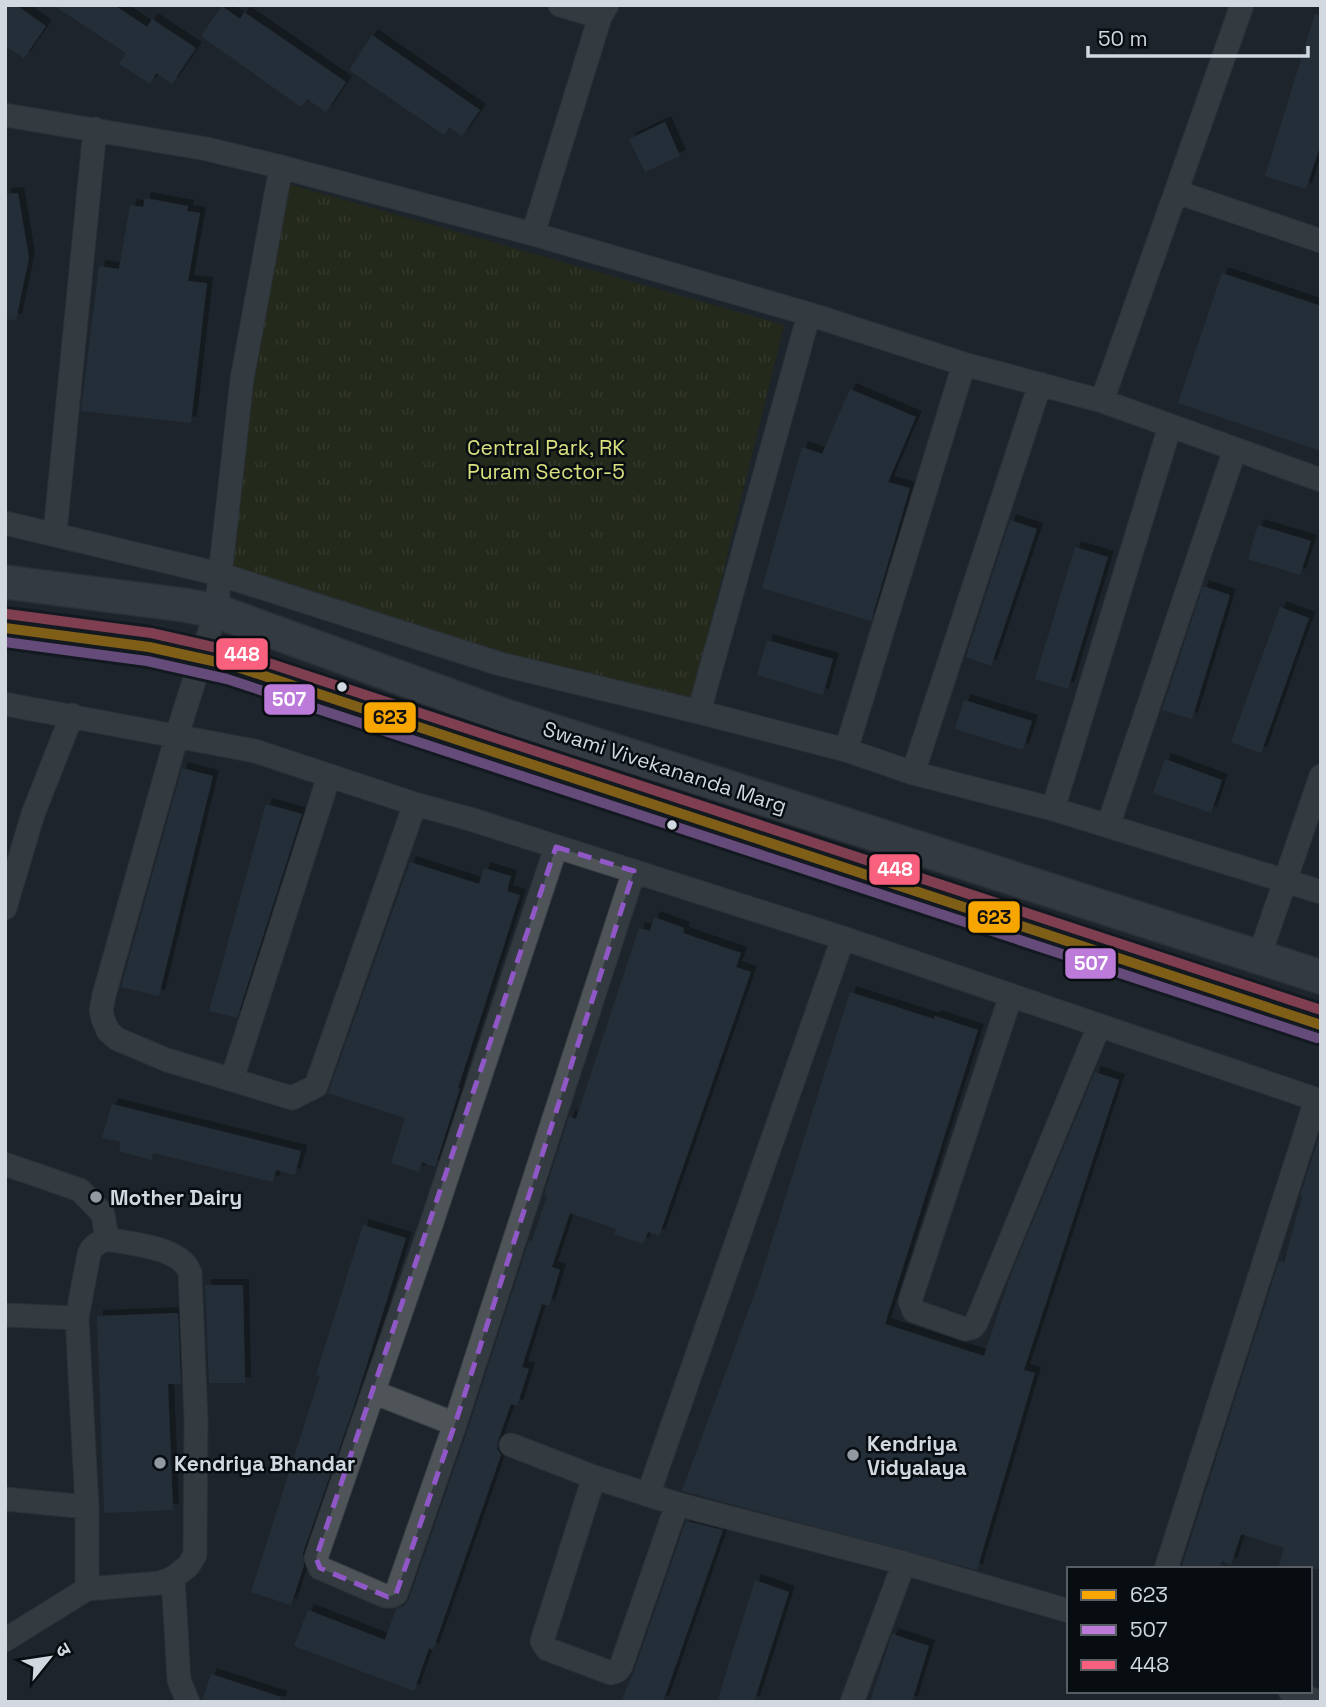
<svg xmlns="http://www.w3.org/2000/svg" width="1326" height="1707" viewBox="0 0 1326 1707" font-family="'Space Grotesk','Noto Sans Devanagari',sans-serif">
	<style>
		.park { fill: url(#park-tufts) }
		.building { fill: #2f3b47; filter: url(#shadow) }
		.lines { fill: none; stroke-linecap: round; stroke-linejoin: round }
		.street-casing { stroke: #393e44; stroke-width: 25 }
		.secondary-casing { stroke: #393e44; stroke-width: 36 }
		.street { stroke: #4f5459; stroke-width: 23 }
		.secondary { stroke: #50565d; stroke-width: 33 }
		.bus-1-casing { stroke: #080d12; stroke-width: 16 }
		.bus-2-casing { stroke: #080d12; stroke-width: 16 }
		.bus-3-casing { stroke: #080d12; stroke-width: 16 }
		.bus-1 { stroke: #f7a600; stroke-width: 10 }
		.bus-2 { stroke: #bd7bd9; stroke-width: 10 }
		.bus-3 { stroke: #f8607d; stroke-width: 10 }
		.marked { fill: none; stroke: #9057c7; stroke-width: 5; stroke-dasharray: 14 9; stroke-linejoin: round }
		.bus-dot { fill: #d1d8e0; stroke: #080d12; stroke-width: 2.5 }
		.poi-dot { fill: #9299a1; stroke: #080d12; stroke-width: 2.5 }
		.labels { text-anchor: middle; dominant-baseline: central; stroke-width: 5; stroke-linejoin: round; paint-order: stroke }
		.park-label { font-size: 21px; fill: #d9e07d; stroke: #080d12 }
		.street-label { font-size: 21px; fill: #d1d8e0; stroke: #080d12 }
		.poi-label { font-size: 21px; font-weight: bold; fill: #d1d8e0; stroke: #080d12; text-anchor: start }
		.line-badge { stroke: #080d12; stroke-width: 2.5 }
		.badge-label { font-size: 19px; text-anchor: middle; font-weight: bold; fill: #fff }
		.pale-badge-label { font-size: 19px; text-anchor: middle; font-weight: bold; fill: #111 }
	</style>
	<defs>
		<pattern id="park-tufts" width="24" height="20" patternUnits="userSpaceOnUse" patternTransform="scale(1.75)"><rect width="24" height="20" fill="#2e3108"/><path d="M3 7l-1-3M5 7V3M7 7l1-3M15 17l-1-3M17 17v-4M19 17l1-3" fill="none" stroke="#4b4e2c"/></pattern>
		<filter id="shadow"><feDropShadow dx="6" dy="-6" stdDeviation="0" flood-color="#0009"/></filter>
	</defs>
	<rect width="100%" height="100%" fill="#1e242b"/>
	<!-- park -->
	<path class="park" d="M288,184l496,141 -94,381 -72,-18 -397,-125z"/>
	<!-- building -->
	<path class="building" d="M5,5h11l30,21 -22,32 -19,-12z
		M53,5h61l33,22 5,-8 44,29 -24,36 -16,-11 -6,11 -31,-20 7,-11z
		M222,6l18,13 4,-7 102,70 -20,30 -19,-13 -6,8 -100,-71z
		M1315,14l6,1v128l-15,46 -41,-13z
		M372,35l108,75 -18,26 -13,-9 -5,8 -95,-65z
		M665,122l15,34 -35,16 -16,-33z
		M18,193l11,65 -13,62 -11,-1v-125z
		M145,198l43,8 -1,5 13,2 -12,68 19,2 -16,140 -110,-12 18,-145 20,3 11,-64 13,2z
		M1222,273l99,33v145l-143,-48z
		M850,389l66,28 -28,65 22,6 -39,133 -109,-33 40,-141 20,7z
		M1010,520l27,9 -46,137 -25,-9z
		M1258,525l53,16 -11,34 -52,-16z
		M1075,547l33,10 -40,132 -33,-10z
		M1203,586l27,9 -38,124 -30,-9z
		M1280,607l29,11 -48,135 -30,-11z
		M767,640l66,19 -10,36 -66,-20z
		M964,700l68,21 -9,29 -68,-21z
		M1165,759l57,21 -11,33 -58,-20z
		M182,768l31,8 -54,220 -38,-9z
		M266,804l36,10 -65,204 -28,-7z
		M410,862l69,22 5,-16 27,8 -4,15 13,4 -62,193h2l-25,79 -13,-5 -3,10 -28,-9 14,-45 -77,-25z
		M654,917l30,11 -1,5 58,20 -5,14 15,5 -92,264 -11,-4 -5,12 -29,-10 2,-5 -46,-16 -18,54 8,3 -11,36 -7,-2 -20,63 7,2 -12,37 -6,-2 -13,37 -1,8 4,6 -68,195 -4,-2 -15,43 -120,-45 14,-36 77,30 11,-31 7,-3 6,-7 59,-170 61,-189 3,1 15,-45 -3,-1 25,-79 7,3 63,-191 11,3z
		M850,992l84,27 1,-3 43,14 -93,294 99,32 27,-82 84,-202 24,8 -95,290 11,3 -58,197 -295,-79 77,-209z
		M112,1104l189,47 -6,24 -19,-5 -3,12 -120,-29 -1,7 -33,-9 2,-9 -19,-4z
		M1321,1131v438h-43l6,-21 -43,-14 -10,31 -9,-4 -3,8h-38l98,-308 5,1 18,-65 -2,-1z
		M363,1225l43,13 -53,171 -50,144 1,12 -13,40 -40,-13 69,-216 -4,-1z
		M205,1285h38l2,98h-36z
		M178,1313l3,71h-13l5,126 -69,3 -7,-197z
		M686,1521l37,9 -60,172h-42l13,-31z
		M755,1580l34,12 -35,110h-37z
		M892,1634l37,12 -17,56h-42z
		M211,1674l70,23 -1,5h-78z"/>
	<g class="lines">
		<defs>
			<path id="street" d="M560,5l40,12
				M5,115l202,34 74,18 252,67 276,80 155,50 138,37 219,79
				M281,167l-39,212 -26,232 -39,124 -73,260 -3,15 2,9 5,12 9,8 50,21 125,38 24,-12 99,-282
				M1177,192l144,49
				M533,234l67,-217 7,-12
				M1102,401l140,-396
				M5,523l214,51 281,90 199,48 147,38 67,23 140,36 268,83
				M55,533l40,-404
				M5,704l250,47 160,53 55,15 373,119 478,163
				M699,712l110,-398
				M846,750l118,-386
				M913,773l127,-389
				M1053,809l117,-383
				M1108,826l127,-377
				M556,847l-124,375 -116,336 4,10 65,28h7l4,-2 59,-170 179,-553
				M5,908l28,-94 39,-99
				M1259,957l62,-181
				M1011,995l-101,306 4,10 51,18 8,-2 3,-4 123,-297
				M232,1079l97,-303
				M5,1164l75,26 23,24 4,25
				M5,1315l72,3
				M373,1392l82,32
				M511,1445l83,32 83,27 227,59 165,48
				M594,1477l-52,164 5,8 64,24 6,-2 4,-5 56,-162
				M648,1495l195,-557
				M5,1499l82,8
				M1166,1569l150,-469
				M173,1578l6,102 9,22
				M5,1640l82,-51 73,-6 13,-5 15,-12 7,-11 1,-136 -6,-146c-8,-26 -59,-29 -83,-34 -8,3 -14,6 -18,15l-12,64 10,189v82
				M1290,1691l30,11
				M852,1702l52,-139"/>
			<path id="secondary" d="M5,582l179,23 32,6 284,103 821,263
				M5,628l144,19 82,18 1090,360"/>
		</defs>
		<!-- street casing -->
		<use href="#street" class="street-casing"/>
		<!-- secondary casing -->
		<use href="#secondary" class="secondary-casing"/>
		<!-- street -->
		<use href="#street" class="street"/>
		<!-- secondary -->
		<use href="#secondary" class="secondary"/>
		<defs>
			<path id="bus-1" d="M5,628l144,19 82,18 1090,360"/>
			<path id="bus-2" d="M5,642l142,19 80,18 1090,359"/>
			<path id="bus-3" d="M7,614l144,19 84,19 1086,358"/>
		</defs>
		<!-- bus-1 casing -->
		<use href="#bus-1" class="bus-1-casing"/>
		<!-- bus-2 casing -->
		<use href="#bus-2" class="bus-2-casing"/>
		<!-- bus-3 casing -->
		<use href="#bus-3" class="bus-3-casing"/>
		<!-- bus-1 -->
		<use href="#bus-1" class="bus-1"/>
		<!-- bus-2 -->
		<use href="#bus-2" class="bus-2"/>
		<!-- bus-3 -->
		<use href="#bus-3" class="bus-3"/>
	</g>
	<!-- marked area -->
	<path d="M0 0H1326V1707H0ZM556,847l78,24 -179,553 -59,170 -8,3 -68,-29 -4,-10z" fill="#1e242b" fill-opacity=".55" fill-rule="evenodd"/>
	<path class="marked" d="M556,847l78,24 -179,553 -59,170 -8,3 -68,-29 -4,-10z"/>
	<!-- markers -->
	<g class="bus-dot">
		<circle cx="342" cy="687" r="6"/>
		<circle cx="672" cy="825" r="6"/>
	</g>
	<g class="poi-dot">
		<circle cx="96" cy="1197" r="7"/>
		<circle cx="853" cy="1455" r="7"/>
		<circle cx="160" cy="1463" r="7"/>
	</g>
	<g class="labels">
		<!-- park labels -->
		<g class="park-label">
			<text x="546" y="447">Central Park, RK<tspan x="546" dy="24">Puram Sector-5</tspan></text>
		</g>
		<!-- street labels -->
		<g class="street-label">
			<text transform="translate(665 767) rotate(18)">Swami Vivekananda Marg</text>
		</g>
		<!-- poi labels -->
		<g class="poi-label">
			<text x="110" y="1197">Mother Dairy</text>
			<text x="867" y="1443">Kendriya<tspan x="867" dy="24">Vidyalaya</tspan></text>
			<text x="174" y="1463">Kendriya Bhandar</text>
		</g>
	</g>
	<g class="line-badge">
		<rect x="215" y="637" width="54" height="34" rx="7" fill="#f8607d"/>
		<rect x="263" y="683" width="53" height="33" rx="7" fill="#bd7bd9"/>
		<rect x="363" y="701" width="54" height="33" rx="7" fill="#f7a600"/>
		<rect x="868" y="853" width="53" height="33" rx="7" fill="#f8607d"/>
		<rect x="967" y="900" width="54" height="34" rx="7" fill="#f7a600"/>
		<rect x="1064" y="947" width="53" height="33" rx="7" fill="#bd7bd9"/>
	</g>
	<g class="badge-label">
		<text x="242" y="661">448</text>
		<text x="289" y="706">507</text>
		<text x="895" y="876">448</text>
		<text x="1091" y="970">507</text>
	</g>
	<g class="pale-badge-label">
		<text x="390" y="724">623</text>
		<text x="994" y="924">623</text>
	</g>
	<!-- border -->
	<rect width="1326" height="1707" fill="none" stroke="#d1d8e0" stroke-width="14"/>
	<!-- legend -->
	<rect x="1067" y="1567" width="245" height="126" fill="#080d12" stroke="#585e64" stroke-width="2"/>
	<rect x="1081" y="1590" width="35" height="10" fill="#f7a600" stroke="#585e64" stroke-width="2"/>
	<text x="1130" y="1602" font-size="21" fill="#d1d8e0">623</text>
	<rect x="1081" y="1625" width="35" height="10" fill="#bd7bd9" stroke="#585e64" stroke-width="2"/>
	<text x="1130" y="1637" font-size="21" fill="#d1d8e0">507</text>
	<rect x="1081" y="1660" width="35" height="10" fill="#f8607d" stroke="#585e64" stroke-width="2"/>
	<text x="1130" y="1672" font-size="21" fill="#d1d8e0">448</text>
	<!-- north arrow -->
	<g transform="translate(49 1658) rotate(60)" stroke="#080d12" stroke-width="5" paint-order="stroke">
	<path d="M0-5L12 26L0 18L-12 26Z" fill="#d1d8e0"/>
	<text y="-10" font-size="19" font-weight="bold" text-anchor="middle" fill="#d1d8e0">उ</text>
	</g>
	<!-- scale -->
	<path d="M1088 46v10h220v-10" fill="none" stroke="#d1d8e0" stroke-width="3.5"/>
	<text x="1098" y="46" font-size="21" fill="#d1d8e0" stroke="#080d12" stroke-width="5" paint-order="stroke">50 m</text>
</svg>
